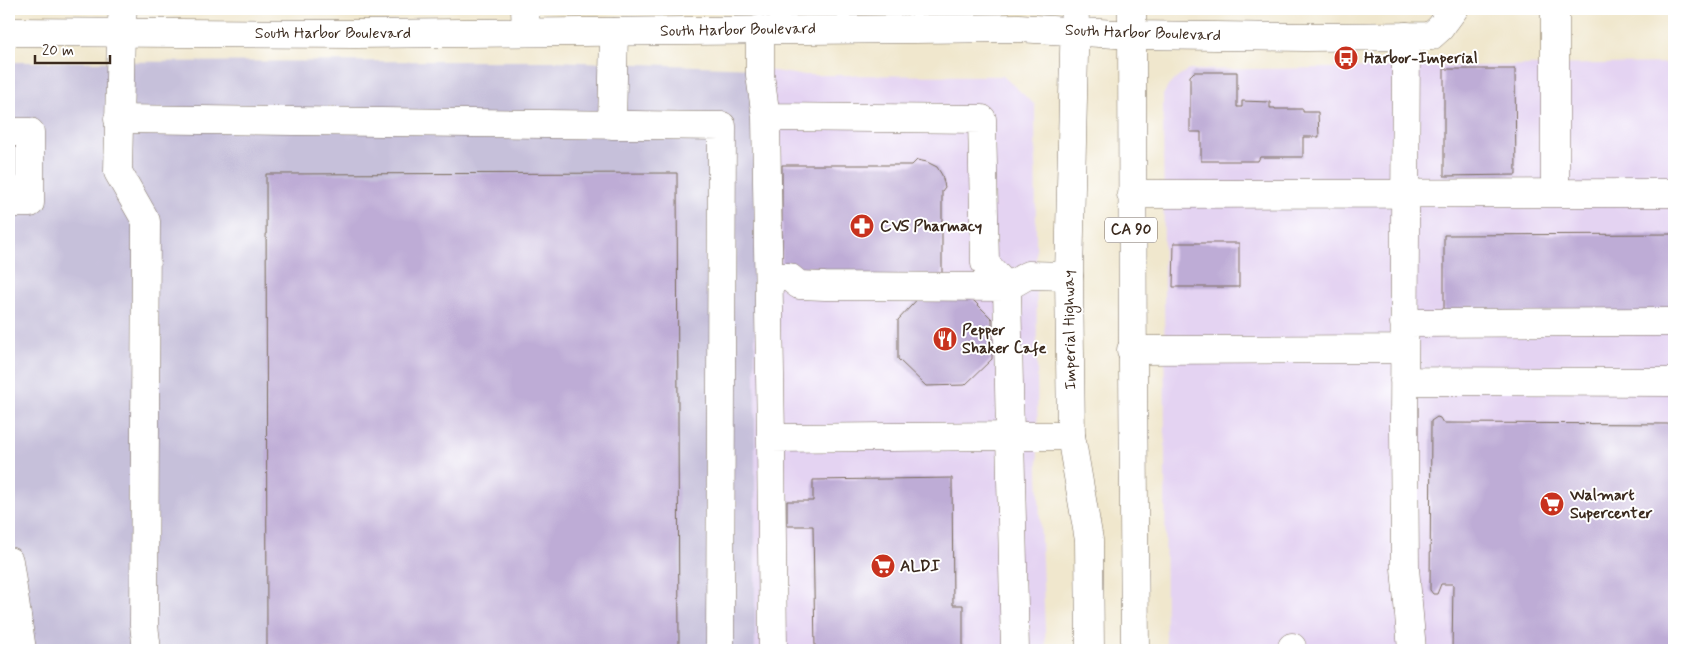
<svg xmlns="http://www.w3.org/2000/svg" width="1683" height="659" viewBox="0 0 1683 659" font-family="Mynerve,sans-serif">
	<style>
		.built { fill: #e4d3f2 }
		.industrial { fill: #c6c0da }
		.building { fill: #beacd6 }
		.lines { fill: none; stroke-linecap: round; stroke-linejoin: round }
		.minor-casing { stroke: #7a6c5b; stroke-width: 29 }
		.major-casing { stroke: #7a6c5b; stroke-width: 29 }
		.minor { stroke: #fff; stroke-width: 28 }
		.major { stroke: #fff; stroke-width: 28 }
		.labels { text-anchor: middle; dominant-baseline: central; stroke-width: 4; stroke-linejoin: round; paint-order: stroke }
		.shield { fill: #fff; stroke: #766a62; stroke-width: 1 }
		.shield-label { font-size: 15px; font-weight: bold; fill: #3b2a1e }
		.street-label { font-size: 16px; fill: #3b2a1e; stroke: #fff }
		.poi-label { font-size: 16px; font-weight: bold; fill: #3b2a1e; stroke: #fff; text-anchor: start }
	</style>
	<rect width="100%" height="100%" fill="#fff"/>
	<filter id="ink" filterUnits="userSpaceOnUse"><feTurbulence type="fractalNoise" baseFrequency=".02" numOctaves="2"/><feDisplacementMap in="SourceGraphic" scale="10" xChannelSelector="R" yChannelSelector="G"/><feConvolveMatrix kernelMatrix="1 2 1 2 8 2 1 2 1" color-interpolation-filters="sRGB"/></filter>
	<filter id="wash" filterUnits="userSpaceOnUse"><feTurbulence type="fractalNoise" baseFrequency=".0096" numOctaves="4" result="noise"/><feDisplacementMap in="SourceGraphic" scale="20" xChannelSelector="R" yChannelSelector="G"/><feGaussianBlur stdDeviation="1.12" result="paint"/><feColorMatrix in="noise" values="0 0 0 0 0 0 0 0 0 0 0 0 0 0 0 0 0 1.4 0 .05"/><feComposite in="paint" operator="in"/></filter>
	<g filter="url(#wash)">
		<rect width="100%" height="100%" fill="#f0e7cd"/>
		<!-- built -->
		<path class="built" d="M1674,63v587h-508l-3,-555 6,-10 18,-15z
			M755,68l45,7 203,1 32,29 3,369 8,176h-291z"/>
		<!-- industrial -->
		<path class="industrial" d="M553,61l202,7v582h-746v-588z"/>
		<g id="blocks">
			<!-- building -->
			<path class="building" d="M1444,69h71l1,106 -72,1z
				M1194,72h43v35h5v-6l28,1v6h5v1h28v3h15l1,25h-16v20h-43l-2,4h-57v-29h-11v-56z
				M917,160l10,2 10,5 5,8 3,12 -3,4v86h-144l-16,-15v-97h130z
				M677,173l2,477h-412l-1,-476z
				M1674,234v79h-230v-78z
				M1174,243h65v44h-66z
				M924,292h41l27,27v40l-27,26 -39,1 -28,-27v-39z
				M1437,417l3,1 3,5 231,1v226h-222l1,-66h-12l-4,10h-4l-3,-4 1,-169z
				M952,478l1,127h10v45h-148l-2,-124h-26v-25h26v-21z"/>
		</g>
	</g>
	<g filter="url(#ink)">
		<use href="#blocks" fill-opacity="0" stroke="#7a6c5b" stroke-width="1"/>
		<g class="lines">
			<defs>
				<path id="minor" d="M123,9l-2,22 -3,141 28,49 -2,404 3,25
					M525,9l1,23
					M1555,9v184
					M760,29v46l6,42
					M1406,36l-2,390 1,142 7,82
					M118,119l604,7 -2,524
					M612,125l2,-93
					M9,132h21v71h-21
					M1131,194l543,-1
					M769,277h20l10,8 26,1 182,1 21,-12 41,1
					M1404,323l270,-1
					M1131,350l273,-1
					M1404,381l270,1
					M771,438l-5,-321 216,2 3,144 22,24 3,149 -239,2 2,212
					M9,561l13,89
					M1292,647v3
					M1015,650l-5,-214h61"/>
				<path id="major" d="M1075,9l-6,267 2,160 18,104 1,110
					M1132,9c-1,214 2,427 3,641
					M9,32l347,2 663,-6 113,7 173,2 126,-1 9,-8 14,-19"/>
			</defs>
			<!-- minor casing -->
			<use href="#minor" class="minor-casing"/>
			<!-- major casing -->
			<use href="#major" class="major-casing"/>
			<!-- minor -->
			<use href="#minor" class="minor"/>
			<!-- major -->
			<use href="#major" class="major"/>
		</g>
	</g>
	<!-- icons -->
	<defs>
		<symbol id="bus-disc" viewBox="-11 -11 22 22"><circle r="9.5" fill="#c8321e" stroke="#fff"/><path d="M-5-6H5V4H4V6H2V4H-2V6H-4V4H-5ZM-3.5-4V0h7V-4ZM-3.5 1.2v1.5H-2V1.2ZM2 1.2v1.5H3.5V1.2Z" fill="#fff"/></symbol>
		<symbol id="pharmacy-disc" viewBox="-11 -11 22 22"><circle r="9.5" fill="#c8321e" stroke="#fff"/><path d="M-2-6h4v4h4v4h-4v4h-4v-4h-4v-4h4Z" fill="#fff"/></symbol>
		<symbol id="restaurant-disc" viewBox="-11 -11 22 22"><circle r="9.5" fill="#c8321e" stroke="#fff"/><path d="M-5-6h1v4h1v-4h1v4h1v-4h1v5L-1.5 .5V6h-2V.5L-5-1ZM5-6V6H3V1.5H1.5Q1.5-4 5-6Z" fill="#fff"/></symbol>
		<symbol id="supermarket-disc" viewBox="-11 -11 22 22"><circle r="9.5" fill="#c8321e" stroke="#fff"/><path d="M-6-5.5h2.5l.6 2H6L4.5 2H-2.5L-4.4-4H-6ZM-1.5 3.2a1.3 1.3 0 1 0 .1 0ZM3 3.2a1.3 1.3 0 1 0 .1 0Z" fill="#fff"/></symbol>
	</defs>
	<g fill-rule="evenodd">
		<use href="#bus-disc" x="1332" y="44" width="28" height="28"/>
		<use href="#pharmacy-disc" x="848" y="212" width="28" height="28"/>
		<use href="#restaurant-disc" x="931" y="325" width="28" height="28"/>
		<use href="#supermarket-disc" x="1538" y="490" width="28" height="28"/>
		<use href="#supermarket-disc" x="869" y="552" width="28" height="28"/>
	</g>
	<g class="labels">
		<!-- shield labels -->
		<rect class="shield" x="1105" y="217.5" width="52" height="25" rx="4"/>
		<g class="shield-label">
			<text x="1131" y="230">CA 90</text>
		</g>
		<!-- street labels -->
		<g class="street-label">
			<text transform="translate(738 30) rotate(-1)">South Harbor Boulevard</text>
			<text x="333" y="33">South Harbor Boulevard</text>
			<text transform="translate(1143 33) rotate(2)">South Harbor Boulevard</text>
			<text transform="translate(1070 330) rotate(-91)">Imperial Highway</text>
		</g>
		<!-- poi labels -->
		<g class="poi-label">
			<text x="1364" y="58">Harbor-Imperial</text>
			<text x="880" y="226">CVS Pharmacy</text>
			<text x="962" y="330">Pepper<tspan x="962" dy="18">Shaker Cafe</tspan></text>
			<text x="1570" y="495">Walmart<tspan x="1570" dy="18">Supercenter</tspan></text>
			<text x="900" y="566">ALDI</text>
		</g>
	</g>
	<!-- margin -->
	<rect width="1683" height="659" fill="none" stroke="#fff" stroke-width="30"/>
	<!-- scale -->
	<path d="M35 55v8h75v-8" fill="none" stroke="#3b2a1e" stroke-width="2.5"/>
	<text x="42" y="55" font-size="15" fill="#3b2a1e" stroke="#ffffff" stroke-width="4" paint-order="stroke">20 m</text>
</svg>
